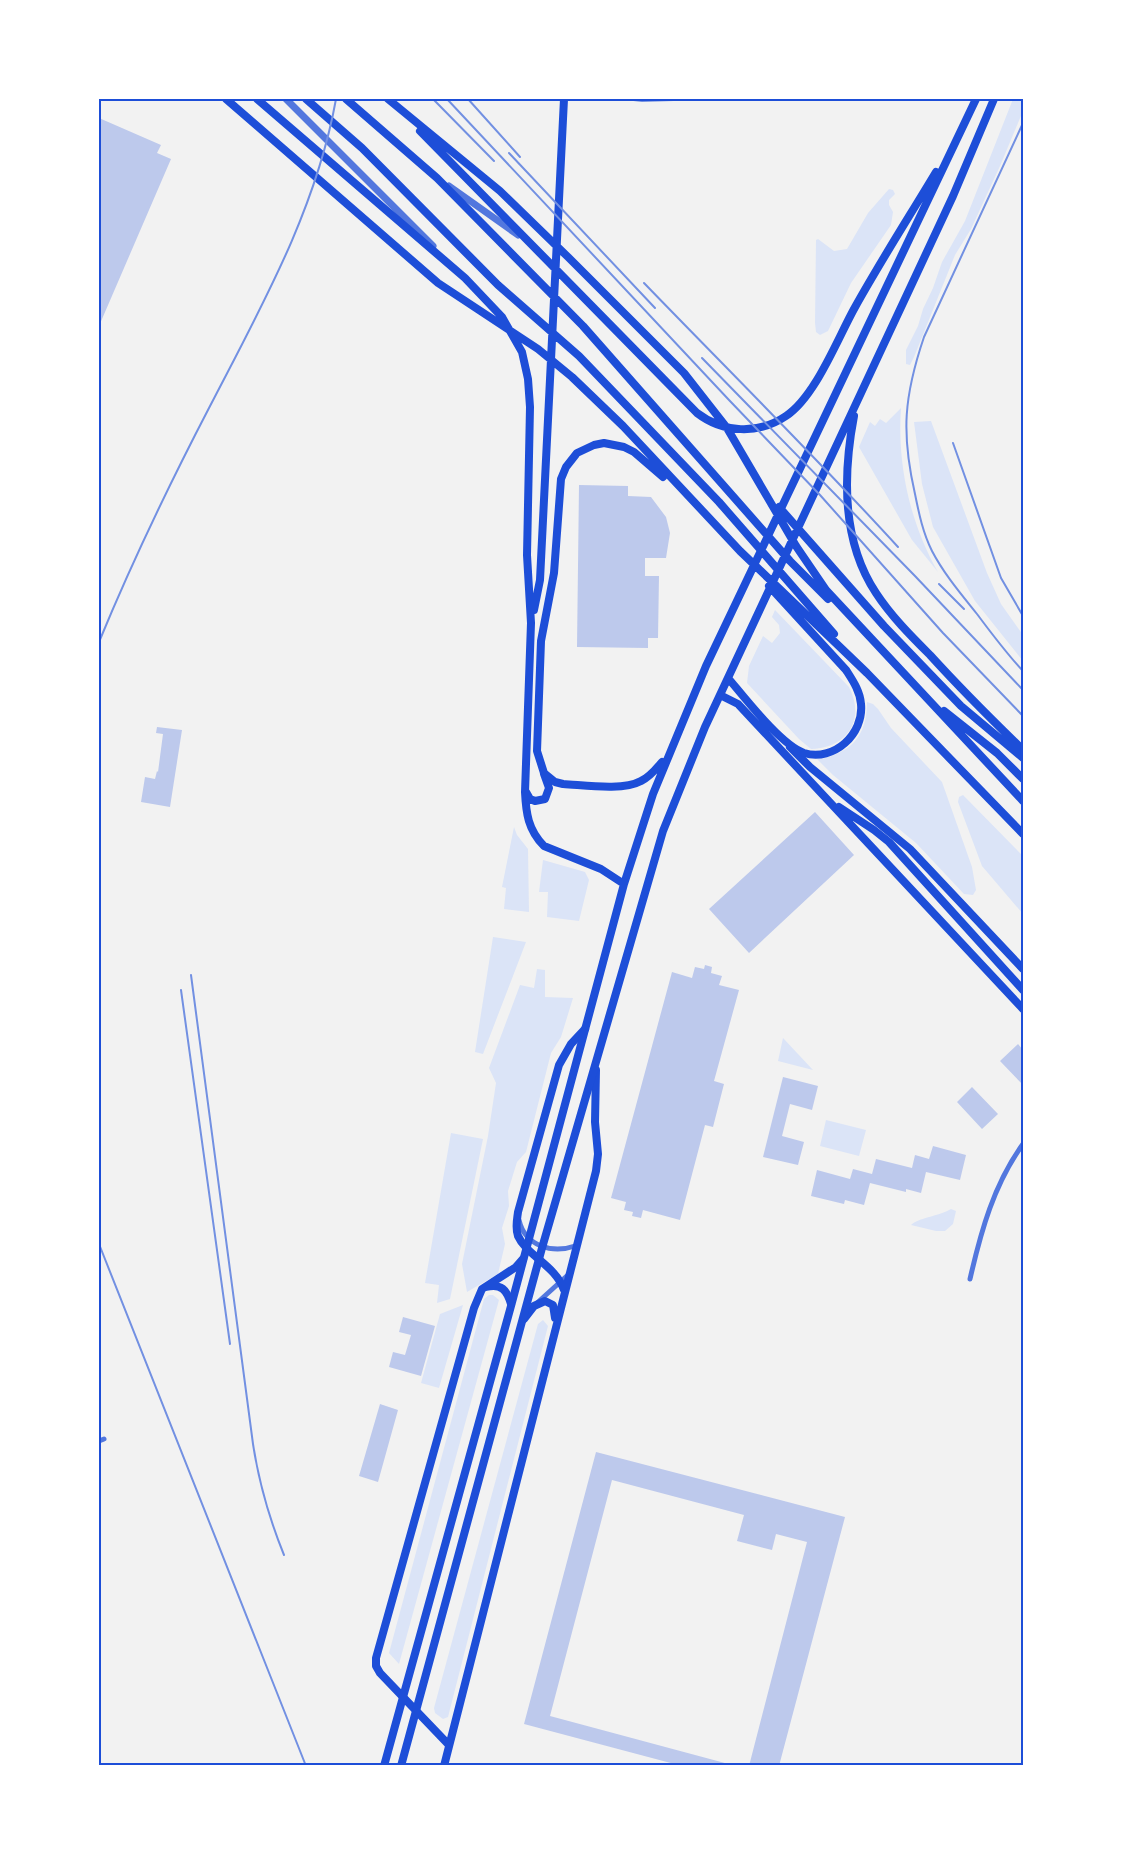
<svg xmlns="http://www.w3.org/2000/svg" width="1122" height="1865" viewBox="0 0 1122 1865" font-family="'Nunito Sans',sans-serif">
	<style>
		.green { fill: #dbe4f7 }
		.building { fill: #bdc9ec }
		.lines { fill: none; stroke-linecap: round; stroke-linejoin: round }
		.minor { stroke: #5277de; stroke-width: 5 }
		.tertiary { stroke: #5277de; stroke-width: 7 }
		.secondary { stroke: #1d4ed8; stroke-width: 8 }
		.primary { stroke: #1d4ed8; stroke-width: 8 }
		.rail { stroke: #7290e2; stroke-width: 2 }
		.neatline { fill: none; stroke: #1d4ed8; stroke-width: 2 }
	</style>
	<rect width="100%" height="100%" fill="#f2f2f2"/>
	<!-- green -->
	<path class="green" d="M1013,99h10v12l-23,55 -29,63 -16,26 -41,102 -4,8 -4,-1v-14l12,-24 5,-17 10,-21 9,-26 23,-41z
		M889,189l4,1 2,4 -6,6v5l4,7 -2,13 -40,58 -23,48 -8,4 -4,-3 -1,-9 1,-83 2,-1 16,12 13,-2 21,-36z
		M901,408c-4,57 9,115 37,164l-26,-32 -53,-93 11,-25 5,4 5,-7 6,4z
		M931,421l56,152 14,31 22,31v26l-48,-60 -42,-74 -11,-43 -8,-62z
		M775,610l74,77c17,33 -2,61 -38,62l-12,-10 -52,-56 2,-17 14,-30 9,7 8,-10 -1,-8 -7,-8z
		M867,702l6,2 5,5 13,19 51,54 30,85 4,23 -3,5 -9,-1 -48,-51 -83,-68 -16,-16c33,-5 50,-22 50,-57z
		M963,795l60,61v58l-41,-48 -24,-64 1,-5z
		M514,827l3,8 11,14 1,63 -25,-3 2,-21 -4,-1z
		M543,860l42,12 4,8 -10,41 -32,-4 1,-25h-9z
		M493,937l33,5 -43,112 -8,-2z
		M537,969l8,1v27l28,1 -12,39 -10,16 -25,99 -9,10 -9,29 1,15 -7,22 3,16 -7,30 -31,18 -5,-28 26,-128 8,-53 -7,-15 31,-83 14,3z
		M783,1038l30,32 -35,-9z
		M826,1120l40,10 -7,26 -39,-10z
		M451,1133l32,6 -33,160 -13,4 2,-18 -14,-2z
		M951,1209l5,2 -3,13 -8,7h-9l-25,-6c7,-7 28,-9 40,-16z
		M489,1295h4l6,5 -100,364 -10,-11 95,-354z
		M463,1305l-24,83 -18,-5 19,-69z
		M543,1320l5,6 -100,391 -5,2 -8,-6 -1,-5 104,-384z"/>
	<!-- building -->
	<path class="building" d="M99,118l62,27 -4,8 14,6 -72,167z
		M579,485l49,1v10l23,1 15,20 4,16 -4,25h-21v18h14l-1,62h-10v10l-71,-1z
		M157,727l25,3 -12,77 -29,-5 4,-25 10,2 2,-8 1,1 5,-38 -7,-1z
		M815,812l39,43 -105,98 -40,-44z
		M705,965l7,2 -1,6 11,3 -3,9 20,5 -25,91 10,3 -11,43 -8,-2 -25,95 -37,-10 -2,8 -9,-2 1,-4 -9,-2 2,-8 -15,-4 61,-226 20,6 3,-11 9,2z
		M1018,1044l5,6v35l-23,-24z
		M783,1077l35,9 -6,24 -22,-6 -8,32 22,6 -6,23 -35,-8z
		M972,1087l26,27 -16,15 -25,-27z
		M933,1146l33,9 -6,25 -34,-8 -5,21 -15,-4v3l-36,-9 -6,22 -19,-5 -1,4 -33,-8 6,-26 33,9 3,-10 19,5 4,-15 36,9 3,-13 14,4z
		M403,1317l32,9 -14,50 -32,-9 4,-15 12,3 6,-20 -12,-3z
		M380,1404l18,6 -20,72 -19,-6z
		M596,1452l249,65 -66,249h-30l58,-224 -31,-8 -4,16 -35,-9 7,-26 -132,-35 -62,236 186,50h-54l-158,-42z"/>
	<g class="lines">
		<!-- minor -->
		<path class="minor" d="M519,1220c6,26 33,34 56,26
			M970,1279c11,-48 24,-95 53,-135
			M537,1303l32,-29
			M99,1441l5,-2"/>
		<!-- tertiary -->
		<path class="tertiary" d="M286,99l147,147
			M449,186l69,49"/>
		<!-- secondary -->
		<path class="secondary" d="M790,747l20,20 100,82 113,120
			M486,1287c15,-4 21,3 25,17
			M564,1290c-9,-25 -37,-34 -46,-54 -3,-8 -1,-16 0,-24l41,-147 12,-21 14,-15
			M524,1319l10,-13 11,-5 8,4 2,13
			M448,1744l-68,-71 -4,-7v-8l98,-350 8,-19 34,-22 7,-8
			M444,1766l152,-595 2,-17 -3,-32 1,-52"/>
		<!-- primary -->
		<path class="primary" d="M226,99l212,184 100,66 34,28 51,49 117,125 127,122 156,161
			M257,99l208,179 37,39 20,35 6,27 2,28 -3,148 4,68 -6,169c1,21 3,38 19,54l57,23 23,15
			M306,99l56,49 136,137 81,71 140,146 115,132
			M346,99l91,79 146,148 207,235 38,38
			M388,99l112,92 68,66 116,116 43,55 69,118 30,44 197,211
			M420,131l277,282c26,20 61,22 89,3 29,-19 51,-76 68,-107 26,-47 55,-92 82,-137
			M854,416c-11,58 -12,126 22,177 15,23 35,43 54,62 30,33 61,64 93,95
			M779,507l105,119 77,80 62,52
			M534,610l6,-30 24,-481
			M728,678c17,20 53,67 76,75 30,9 60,-19 57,-49 -1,-13 -8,-23 -15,-34l-77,-84
			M720,695l18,9 285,305
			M944,711l53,42 26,26
			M662,762c-6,7 -12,15 -21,19 -18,10 -57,4 -78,3l-8,-2 -11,-9 -7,-22 4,-110 13,-68 7,-94 5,-12 11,-14 17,-8 10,-2 20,4 10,5 29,25
			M526,792l4,7 5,2 10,-2 4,-11 -5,-14
			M839,807l35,23 15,12 134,148
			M384,1766l127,-460 113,-422 29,-90 53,-128 270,-567
			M401,1766l141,-518 121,-417 42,-104 248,-531 41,-97"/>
		<!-- rail -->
		<path class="rail" d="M433,99l61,62
			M447,99l282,301 91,95 123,138 80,83
			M468,99l52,58
			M625,99l17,2 63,-2
			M1023,123l-99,214c-20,59 -23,96 -9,157 4,20 8,39 17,57 12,23 29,43 45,63 15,20 29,39 46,57
			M509,153l146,155
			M644,283c85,88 172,174 254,264
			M702,358l213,218 108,114
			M953,443l48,135 22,38
			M939,584l25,25
			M99,642c33,-80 70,-157 110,-234 51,-99 107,-197 127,-309
			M191,975l62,469c6,39 16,74 31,111
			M181,990l49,354
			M99,1244l207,522"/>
	</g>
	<!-- border -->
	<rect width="1122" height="1865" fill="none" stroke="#ffffff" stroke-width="201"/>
	<rect x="100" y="100" width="922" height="1664" class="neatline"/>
</svg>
